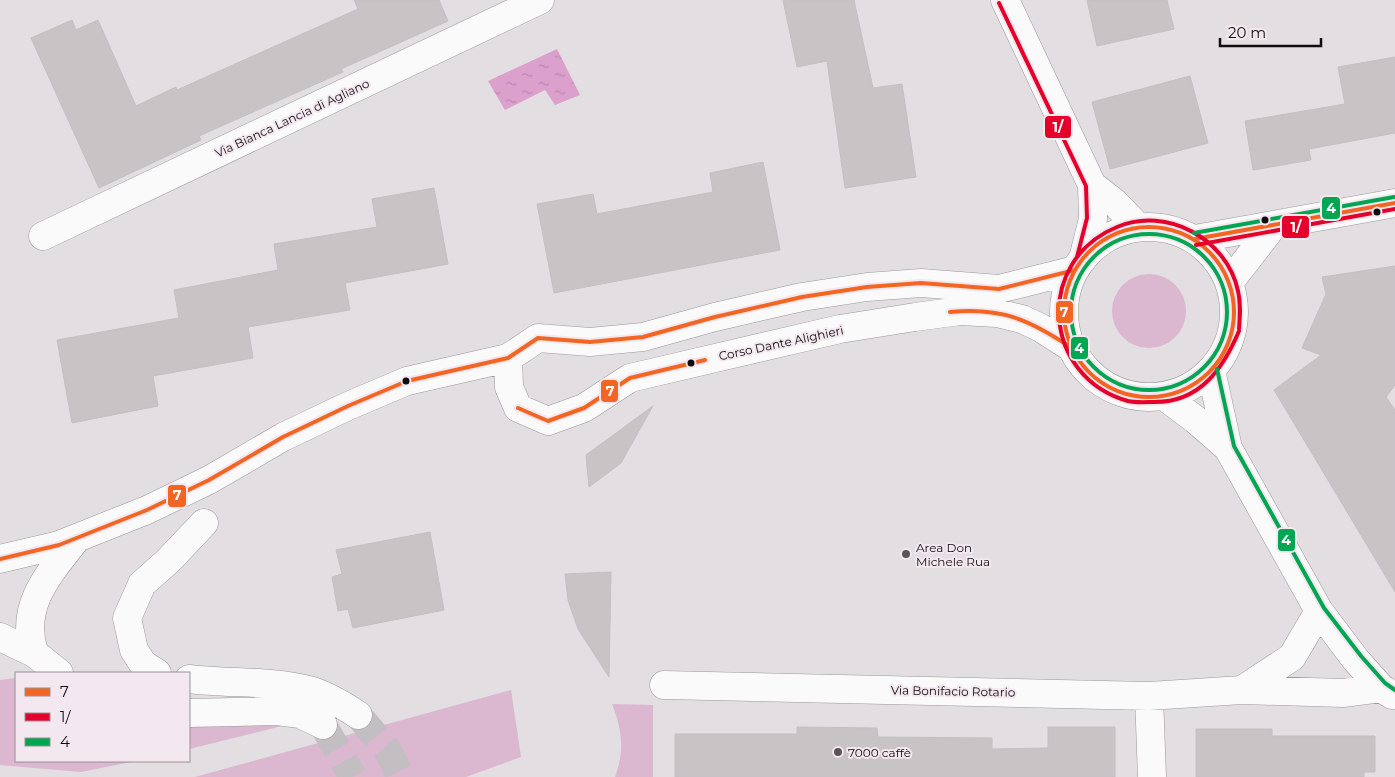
<svg xmlns="http://www.w3.org/2000/svg" width="1395" height="777" viewBox="0 0 1395 777" font-family="Montserrat,sans-serif">
	<style>
		.green { fill: #dbb7d0 }
		.water { fill: url(#water-ripples) }
		.building { fill: #c8c4c6; stroke: #c3bfc2 }
		.lines { fill: none; stroke-linecap: round; stroke-linejoin: round }
		.minor-tunnel { stroke: #c3bec1; stroke-width: 28; stroke-dasharray: 28 14; stroke-linecap: butt }
		.minor-casing { stroke: #9b979a; stroke-width: 29 }
		.minor { stroke: #fbfafa; stroke-width: 28 }
		.bus-1-casing { stroke: #f3e8ef; stroke-width: 8 }
		.bus-2-casing { stroke: #f3e8ef; stroke-width: 8 }
		.bus-3-casing { stroke: #f3e8ef; stroke-width: 8 }
		.bus-1 { stroke: #f26522; stroke-width: 4 }
		.bus-2 { stroke: #e4002b; stroke-width: 4 }
		.bus-3 { stroke: #00a651; stroke-width: 4 }
		.bus-dot { fill: #0f0b0e; stroke: #f3e8ef; stroke-width: 2 }
		.poi-dot { fill: #595558; stroke: #f3e8ef; stroke-width: 2 }
		.labels { text-anchor: middle; dominant-baseline: central; stroke-width: 4; stroke-linejoin: round; paint-order: stroke }
		.street-label { font-size: 12px; fill: #0f0b0e; stroke: #f3e8ef }
		.poi-label { font-size: 12px; fill: #0f0b0e; stroke: #f3e8ef; text-anchor: start }
		.line-badge { stroke: #f3e8ef; stroke-width: 2 }
		.badge-label { font-size: 14px; text-anchor: middle; font-weight: bold; fill: #fff }
	</style>
	<defs>
		<pattern id="water-ripples" width="26" height="14" patternUnits="userSpaceOnUse" patternTransform="scale(1.25)"><rect width="26" height="14" fill="#dba0cb"/><path d="M2 4q2-2 4 0t4 0M15 11q2-2 4 0t4 0" fill="none" stroke="#bb88ad"/></pattern>
	</defs>
	<rect width="100%" height="100%" fill="#e3dee1"/>
	<!-- green -->
	<path class="green" d="M1112 311a37 37 0 1 1 74 0a37 37 0 1 1-74 0Z
		M16,678v83h120l-55,11 -81,-7v-85z
		M511,690l10,67 -55,20h-271z
		M612,704l41,1v72h-38c10,-27 7,-47 -3,-73z
		M189,723l101,1 -101,25z"/>
	<!-- water -->
	<path class="water" d="M557,49l23,46 -25,10 -10,-15 -40,20 -17,-29z"/>
	<!-- building -->
	<path class="building" d="M354,0h85l9,21 -107,48 2,3 -144,64 2,4 -102,48 -68,-150 41,-18 4,10 22,-10 38,86 40,-19 1,3 181,-81z
		M783,0h71l19,88 29,-4 14,93 -71,11 -18,-127 -30,6z
		M1087,0h80l7,29 -77,17z
		M1395,57v76l-86,16 2,11 -58,10 -8,-49 100,-17 -7,-37z
		M1190,76l18,67 -98,26 -18,-67z
		M763,162l17,88 -226,43 -17,-89 56,-10 4,20 116,-22 -3,-19z
		M434,188l14,76 -103,19 5,27 -102,17 5,31 -100,18 5,30 -86,17 -15,-83 122,-22 -5,-28 104,-20 -4,-26 103,-17 -5,-28z
		M1395,266v119l-9,12 9,13v182l-121,-202 47,-35 -19,-7 24,-54 -4,-17z
		M653,406l-32,57 -32,24 -3,-32z
		M430,532l14,78 -91,18 -5,-19 -10,2 -6,-34 10,-3 -6,-24z
		M611,572l-2,105 -31,-48 -10,-29 -3,-26z
		M797,727l80,1 1,9 114,1v11l56,-1v-21h67v50h-440v-43h122z
		M1196,729h76v7h103v36h-11v5h-168z"/>
	<g class="lines">
		<!-- minor-tunnel -->
		<path class="minor-tunnel" d="M358,715l29,34 14,28
			M323,725l30,52"/>
		<defs>
			<path id="minor" d="M1005,0l87,185 1,34 -10,40
				M1092,185l23,18 23,24
				M1064 312a85 85 0 1 1 170 0a85 85 0 1 1-170 0Z
				M43,236l497,-236
				M1195,239l200,-36
				M1229,283l44,-57
				M508,358l1,29 9,21 30,13 36,-13 46,-30 210,-49 75,-12 45,-6 37,2 25,6 19,9 31,20
				M1211,370l17,78 91,163 37,49 25,28 11,7
				M1164,396l32,24 32,28
				M0,559l59,-14 88,-35 62,-30 74,-43 65,-31 59,-25 101,-23 30,-20 52,4 53,-5 72,-20 87,-20 65,-10 54,-4 78,6 76,-19
				M0,637l34,16 25,20
				M34,653c-15,-48 15,-79 43,-115
				M157,673l-14,-9 -9,-14 -7,-32 15,-34 26,-23 36,-38
				M189,679c40,5 80,1 120,11 18,5 34,15 49,25
				M664,685l485,11 93,-6 101,3 38,-5
				M1242,690l50,-33 27,-46
				M1149,696l3,81
				M189,713l88,-2 23,3 23,11"/>
		</defs>
		<!-- minor casing -->
		<use href="#minor" class="minor-casing"/>
		<!-- minor -->
		<use href="#minor" class="minor"/>
		<defs>
			<path id="bus-1" d="M1064 312a85 85 0 1 1 170 0a85 85 0 1 1-170 0Z
				M1195,239l200,-36
				M950,312c52,-5 80,8 122,36
				M518,408l30,13 36,-13 46,-30 75,-18
				M0,559l59,-14 88,-35 62,-30 74,-43 65,-31 59,-25 101,-23 30,-20 52,4 53,-5 72,-20 87,-20 65,-10 54,-4 78,6 76,-19"/>
			<path id="bus-2" d="M999,3l87,183 1,32 -10,39
				M1196,245l199,-36
				M1239,331c-16,38 -39,71 -84,71 -8,0 -19,1 -27,-1 -86,-24 -94,-140 -11,-174 50,-21 110,12 121,64 3,13 2,25 1,38"/>
			<path id="bus-3" d="M1194,233l200,-36
				M1071 312a78 78 0 1 1 156 0a78 78 0 1 1-156 0Z
				M1217,369l17,77 90,162 37,48 24,27 10,7"/>
		</defs>
		<!-- bus-1 casing -->
		<use href="#bus-1" class="bus-1-casing"/>
		<!-- bus-2 casing -->
		<use href="#bus-2" class="bus-2-casing"/>
		<!-- bus-3 casing -->
		<use href="#bus-3" class="bus-3-casing"/>
		<!-- bus-1 -->
		<use href="#bus-1" class="bus-1"/>
		<!-- bus-2 -->
		<use href="#bus-2" class="bus-2"/>
		<!-- bus-3 -->
		<use href="#bus-3" class="bus-3"/>
	</g>
	<!-- markers -->
	<g class="bus-dot">
		<circle cx="1377" cy="212" r="4.5"/>
		<circle cx="1265" cy="220" r="4.5"/>
		<circle cx="691" cy="363" r="4.5"/>
		<circle cx="406" cy="381" r="4.5"/>
	</g>
	<g class="poi-dot">
		<circle cx="906" cy="554" r="5"/>
		<circle cx="838" cy="752" r="5"/>
	</g>
	<g class="labels">
		<!-- street labels -->
		<g class="street-label">
			<text transform="translate(292 118) rotate(-25)">Via Bianca Lancia di Agliano</text>
			<text transform="translate(781 343) rotate(-12)">Corso Dante Alighieri</text>
			<text transform="translate(953 691) rotate(1)">Via Bonifacio Rotario</text>
		</g>
		<!-- poi labels -->
		<g class="poi-label">
			<text x="916" y="547">Area Don<tspan x="916" dy="14">Michele Rua</tspan></text>
			<text x="848" y="752">7000 caffè</text>
		</g>
	</g>
	<g class="line-badge">
		<rect x="1044" y="115" width="28" height="24" rx="5" fill="#e4002b"/>
		<rect x="1321" y="196" width="20" height="24" rx="5" fill="#00a651"/>
		<rect x="1281" y="215" width="29" height="24" rx="5" fill="#e4002b"/>
		<rect x="1055" y="300" width="19" height="24" rx="5" fill="#f26522"/>
		<rect x="1070" y="336" width="19" height="24" rx="5" fill="#00a651"/>
		<rect x="600" y="379" width="19" height="24" rx="5" fill="#f26522"/>
		<rect x="167" y="484" width="20" height="24" rx="5" fill="#f26522"/>
		<rect x="1277" y="528" width="19" height="24" rx="5" fill="#00a651"/>
	</g>
	<g class="badge-label">
		<text x="1058" y="132">1/</text>
		<text x="1331" y="213">4</text>
		<text x="1296" y="232">1/</text>
		<text x="1064" y="317">7</text>
		<text x="1079" y="353">4</text>
		<text x="610" y="396">7</text>
		<text x="177" y="500">7</text>
		<text x="1286" y="545">4</text>
	</g>
	<!-- legend -->
	<rect x="15" y="672" width="175" height="90" fill="#f3e8ef" stroke="#989095"/>
	<rect x="25" y="688" width="25" height="8" fill="#f26522" stroke="#989095"/>
	<text x="60" y="697" font-size="15" fill="#0f0b0e">7</text>
	<rect x="25" y="713" width="25" height="8" fill="#e4002b" stroke="#989095"/>
	<text x="60" y="722" font-size="15" fill="#0f0b0e">1/</text>
	<rect x="25" y="738" width="25" height="8" fill="#00a651" stroke="#989095"/>
	<text x="60" y="747" font-size="15" fill="#0f0b0e">4</text>
	<!-- scale -->
	<path d="M1220 38v8h101v-8" fill="none" stroke="#0f0b0e" stroke-width="2.5"/>
	<text x="1228" y="38" font-size="15" fill="#0f0b0e" stroke="#f3e8ef" stroke-width="4" paint-order="stroke">20 m</text>
</svg>
